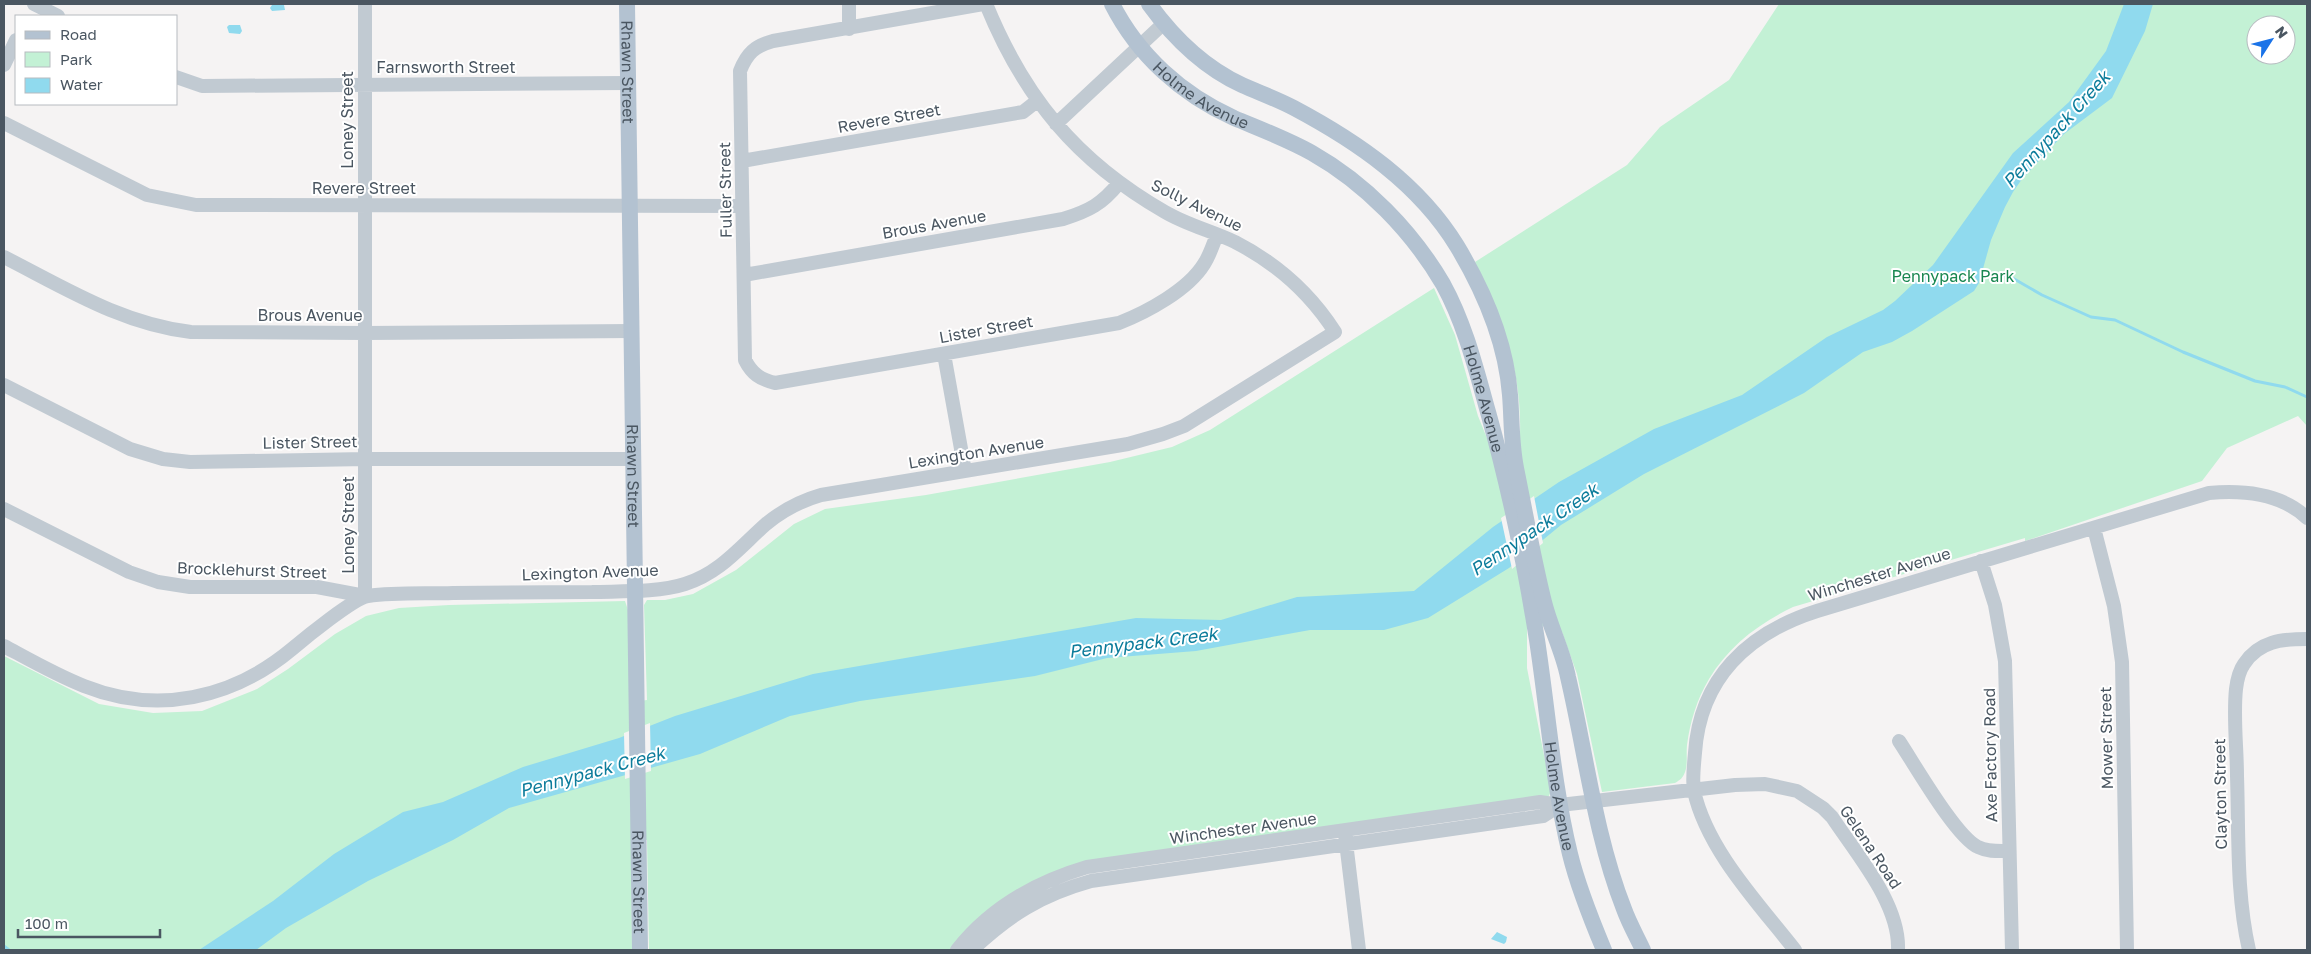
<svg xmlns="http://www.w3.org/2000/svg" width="2311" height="954" viewBox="0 0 2311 954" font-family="'Golos Text',sans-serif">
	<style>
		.green { fill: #c3f1d5; fill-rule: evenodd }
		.water { fill: #90daee }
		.pier { fill: #f5f3f3 }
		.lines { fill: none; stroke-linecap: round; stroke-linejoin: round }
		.stream { stroke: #90daee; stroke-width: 3 }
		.minor { stroke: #c1cad2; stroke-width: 14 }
		.major { stroke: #b3c2d1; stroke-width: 16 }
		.labels { text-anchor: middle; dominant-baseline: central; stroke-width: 4; stroke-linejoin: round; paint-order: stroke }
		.street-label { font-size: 16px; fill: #4a5661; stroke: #fff }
		.park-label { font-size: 16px; fill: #17864f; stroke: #fff }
		.water-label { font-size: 18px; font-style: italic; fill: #0c7c9b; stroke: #fff }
	</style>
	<rect width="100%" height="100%" fill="#f5f3f3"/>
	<!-- green -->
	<path class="green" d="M1779,4h528v422l-9,-10 -71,32 -25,33 -177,60v-3l-232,69c-35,17 -64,39 -84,72 -12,20 -19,43 -22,66 -1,9 1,19 -2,27 -2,6 -5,8 -10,11l-73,9 -25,-118 -15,-42 -35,-11v47l24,123 -3,7 -475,69 -118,77 -5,6h-301l-2,-110 -16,1 1,109h-628v-294l95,48 54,9 49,-2 55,-22 31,-20 47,-35 31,-18 33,-8 50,-3 176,-4 3,9 3,92 16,-2 -3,-95 3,-5h18l28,-6 43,-24 58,-46 31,-15 101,-14 184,-33 62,-15 38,-17 224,-142 21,47 23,81 15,37 27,-19c2,-67 -19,-112 -45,-172l152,-97 33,-38 69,-47zM2256,25h30v30h-30z"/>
	<!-- water -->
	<path class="water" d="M2124,4h29l-8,27 -33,67 -48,36 -42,45 -9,13 -8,15 -14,33 -12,43 -5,8 -62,40 -20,11 -29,10 -59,41 -160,81 -83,51 -52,43 -81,50 -44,12h-74l-114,21 -89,7 -72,18 -175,25 -70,15 -90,38 -191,54 -56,32 -85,41 -82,47 -30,22h-57l74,-49 61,-47 69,-42 40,-10 80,-35 96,-29 56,-22 138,-42 323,-56 85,2 76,-23 117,-6 79,-64 66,-45 95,-53 88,-34 85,-58 56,-27 12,-9 38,-36 80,-112 56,-51 37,-51z
		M272,5h12l1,5 -13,1 -2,-3z
		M229,25h11l2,6 -2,3 -11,-1 -2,-6z
		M1497,932l10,5 -1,5 -2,2 -13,-5z"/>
	<!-- pier -->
	<path class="pier" d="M1534,496l9,47 -31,26 -11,-51z
		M650,723l1,48 -26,8 -1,-46z"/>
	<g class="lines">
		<!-- stream -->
		<path class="stream" d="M1978,273l31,3 33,19 49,22 24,3 68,32 72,29 30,6 22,10
			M4,946l5,4"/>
		<!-- minor -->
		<path class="minor" d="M34,4l24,12
			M983,4l-210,37c-18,5 -26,12 -33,30l5,289c7,14 15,19 30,23l344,-60c28,-11 69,-33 85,-59 6,-9 9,-20 13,-29
			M849,29v-25
			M4,65l12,-25
			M176,77l26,9 426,-3
			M4,123l143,72 49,10 546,1
			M1056,124l107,-100
			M742,161l281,-49 14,-11
			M4,257c61,31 118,67 187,75l174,1 266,-2
			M744,275l319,-56c26,-8 39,-15 56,-36
			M944,354l21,117
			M4,385l126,64 33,10 27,3 176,-3h268
			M4,509l125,63 29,10 32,5h127l48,9v-592
			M2094,528l20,78 8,56 5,288
			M1981,561l14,44 10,56 7,289
			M4,646c26,14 52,29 80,40 73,29 148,13 208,-37 13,-11 62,-51 76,-53 28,-4 57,-2 85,-3 46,0 92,-1 139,-1 28,-1 65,1 93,-8 35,-11 55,-37 81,-60 17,-14 34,-23 55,-29l307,-51 35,-10 21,-8 151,-94c-25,-39 -59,-69 -100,-90 -23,-11 -48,-17 -70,-30 -89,-51 -141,-115 -179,-208
			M1899,741c16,24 57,96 79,106 10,5 21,4 31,4
			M1345,834l14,116
			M957,950c33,-42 79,-68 130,-83l453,-65 20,3 175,-20 30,-1 32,7 26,17 9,9c25,38 68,87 66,133
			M972,950c37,-35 69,-55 119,-69l452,-65 17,-11
			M1795,950c-36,-46 -88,-100 -101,-159 -2,-11 0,-26 1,-38 5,-75 53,-120 122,-142l392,-118c34,-3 72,0 98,25
			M2249,950c-13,-57 -10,-116 -12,-174 0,-28 -4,-59 -1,-87 1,-8 3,-18 8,-25 15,-23 38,-25 63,-25"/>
		<!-- major -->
		<g class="major">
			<path id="s1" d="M627,4l13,946"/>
			<path id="s2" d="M1112,4c26,51 69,90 122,114 26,11 53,21 78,35 53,30 100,78 131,131 22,40 33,85 45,128 21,75 37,152 49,228 11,72 16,144 33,214 8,33 21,65 34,96"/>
			<path d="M1149,4c24,33 56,64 93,81 18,8 35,14 52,23 64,34 125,76 163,138 27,45 49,96 53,149 2,24 1,48 6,73 9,44 17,90 28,134 6,25 19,49 24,75 18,77 27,158 56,232 5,14 13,28 19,41"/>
		</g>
	</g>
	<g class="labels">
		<!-- street labels -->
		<g class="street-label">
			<text x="446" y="67">Farnsworth Street</text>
			<text stroke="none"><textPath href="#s1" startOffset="68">Rhawn Street</textPath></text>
			<text stroke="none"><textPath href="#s2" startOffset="130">Holme Avenue</textPath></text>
			<text transform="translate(889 118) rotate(-10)">Revere Street</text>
			<text transform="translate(347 120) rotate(-90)">Loney Street</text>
			<text x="364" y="188">Revere Street</text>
			<text transform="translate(725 190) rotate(-91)">Fuller Street</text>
			<text transform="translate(1197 205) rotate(26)">Solly Avenue</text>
			<text transform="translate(934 224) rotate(-10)">Brous Avenue</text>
			<text x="310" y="315">Brous Avenue</text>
			<text transform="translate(986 329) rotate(-10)">Lister Street</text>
			<text stroke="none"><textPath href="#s2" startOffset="565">Holme Avenue</textPath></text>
			<text transform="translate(310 442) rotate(-1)">Lister Street</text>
			<text transform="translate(976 452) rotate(-9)">Lexington Avenue</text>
			<text stroke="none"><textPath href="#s1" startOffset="472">Rhawn Street</textPath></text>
			<text transform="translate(348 525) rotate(-90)">Loney Street</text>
			<text transform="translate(252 570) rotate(2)">Brocklehurst Street</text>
			<text transform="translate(590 572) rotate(-2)">Lexington Avenue</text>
			<text transform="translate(1879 574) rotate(-17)">Winchester Avenue</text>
			<text transform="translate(2106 738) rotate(-91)">Mower Street</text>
			<text transform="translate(1990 755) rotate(-91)">Axe Factory Road</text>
			<text transform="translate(2220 794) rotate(-91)">Clayton Street</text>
			<text stroke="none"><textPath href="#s2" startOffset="970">Holme Avenue</textPath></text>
			<text transform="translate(1243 828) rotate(-8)">Winchester Avenue</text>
			<text transform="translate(1871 847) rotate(56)">Gelena Road</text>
			<text stroke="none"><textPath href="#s1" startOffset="878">Rhawn Street</textPath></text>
		</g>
		<!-- park labels -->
		<g class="park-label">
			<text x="1953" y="276">Pennypack Park</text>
		</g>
		<!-- water labels -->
		<g class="water-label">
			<text transform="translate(2056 129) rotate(-48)">Pennypack Creek</text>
			<text transform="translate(1534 529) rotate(-34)">Pennypack Creek</text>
			<text transform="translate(1143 642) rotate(-7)">Pennypack Creek</text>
			<text transform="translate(592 771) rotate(-15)">Pennypack Creek</text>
		</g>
	</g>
	<!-- border -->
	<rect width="2311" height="954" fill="none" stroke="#4a5661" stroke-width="10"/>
	<!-- legend -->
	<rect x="15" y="15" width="162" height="90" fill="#ffffff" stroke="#b7bbc0"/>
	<rect x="25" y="31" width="25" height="8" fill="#b3c2d1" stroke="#b7bbc0"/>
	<text x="60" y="40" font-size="15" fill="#4a5661">Road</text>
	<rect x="25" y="52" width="25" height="15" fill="#c3f1d5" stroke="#b7bbc0"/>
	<text x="60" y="65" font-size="15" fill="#4a5661">Park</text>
	<rect x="25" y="78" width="25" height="15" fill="#90daee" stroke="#b7bbc0"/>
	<text x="60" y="90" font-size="15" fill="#4a5661">Water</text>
	<!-- north arrow -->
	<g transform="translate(2271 40) rotate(54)"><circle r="24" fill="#ffffff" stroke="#b7bbc0"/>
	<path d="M0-4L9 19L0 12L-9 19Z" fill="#1a73e8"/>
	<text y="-8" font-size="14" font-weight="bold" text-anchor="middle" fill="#4a5661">N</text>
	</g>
	<!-- scale -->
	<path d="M18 929v8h142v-8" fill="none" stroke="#4a5661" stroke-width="2.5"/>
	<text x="25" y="929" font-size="15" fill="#4a5661" stroke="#ffffff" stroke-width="4" paint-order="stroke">100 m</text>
</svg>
